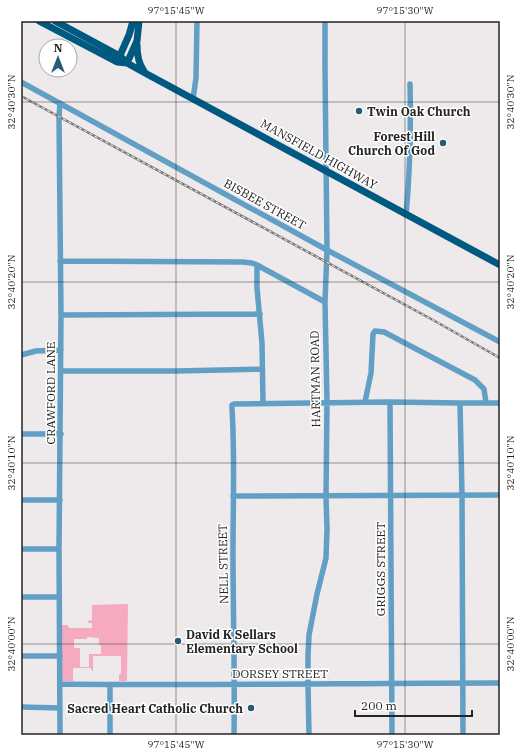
<svg xmlns="http://www.w3.org/2000/svg" width="521" height="756" viewBox="0 0 521 756" font-family="'IBM Plex Serif',serif">
	<style>
		.green { fill: #f5aabf; fill-rule: evenodd }
		.lines { fill: none; stroke-linecap: round; stroke-linejoin: round }
		.minor { stroke: #619fc4; stroke-width: 5.5 }
		.major { stroke: #005980; stroke-width: 7 }
		.rail-casing { stroke: #7c7a7a; stroke-width: 2.5 }
		.rail { stroke: #fff; stroke-width: 1; stroke-dasharray: 3; stroke-linecap: butt }
		.ticks { fill: none; stroke: #252424; stroke-width: 1; stroke-opacity: 0.45 }
		.poi-dot { fill: #285b78; stroke: #fff; stroke-width: 1.5 }
		.labels { text-anchor: middle; dominant-baseline: central; stroke-width: 3; stroke-linejoin: round; paint-order: stroke }
		.poi-label { font-size: 12px; font-weight: bold; fill: #252424; stroke: #fff; text-anchor: start }
		.street-label { font-size: 12px; fill: #252424; stroke: #fff }
		.neatline { fill: none; stroke: #252424; stroke-width: 1.5 }
		.ticks-label { font-size: 10px; text-anchor: middle; fill: #252424 }
	</style>
	<rect width="100%" height="100%" fill="#eeeaeb"/>
	<!-- green -->
	<path class="green" d="M128,604l-1,77h-8v-6l2,-2v-17h-28v15h-1l-1,-3h-18v13h-11v-56h6l1,3h23v-5h-4v-2l4,-1v-15zM87,637l12,1v7h2v9h-12v13h-9v-19h-6v-9h13z"/>
	<g class="lines">
		<!-- minor -->
		<path class="minor" d="M21,82l306,168 173,92
			M193,99l3,-21 1,-57
			M60,103l-1,14 2,198 -2,234 1,186
			M406,215c4,-43 5,-87 4,-131
			M60,261l183,1 9,1 5,2 68,37
			M257,265v23l5,55 1,60
			M61,315l199,-1
			M21,355l15,-4 25,-1
			M61,371h115l86,-2
			M365,402l6,-29 2,-39 2,-3 9,1 91,48 9,9 2,14
			M390,402l2,333
			M460,403l2,92 1,240
			M21,434h40
			M233,496l267,-1
			M21,500h39
			M21,549h38
			M21,597h38
			M21,656h39
			M60,684c147,2 293,-1 440,-1
			M21,707l39,1
			M110,735v-50
			M234,735c1,-61 -1,-122 -1,-183 0,-47 2,-96 -1,-143v-4l2,-1 156,-2 70,1h40
			M309,735l-1,-50v-30l1,-20 8,-41 9,-36 1,-29 -1,-33 1,-94 -2,-100 2,-52 -2,-182v-47"/>
		<!-- major -->
		<path class="major" d="M39,21l78,41 10,1
			M55,21l65,35 7,7 18,10 355,192
			M137,45c0,10 1,18 7,26
			M118,60l11,-25 4,-14
			M127,63l10,-22 2,-20"/>
		<defs>
			<path id="rail" d="M21,96l412,224 67,38"/>
		</defs>
		<!-- rail casing -->
		<use href="#rail" class="rail-casing"/>
		<!-- rail -->
		<use href="#rail" class="rail"/>
	</g>
	<!-- ticks -->
	<path class="ticks" d="M176,21v714M405,21v714M21,102h479M21,282h479M21,463h479M21,644h479"/>
	<!-- markers -->
	<g class="poi-dot">
		<circle cx="359" cy="111" r="4"/>
		<circle cx="443" cy="143" r="4"/>
		<circle cx="178" cy="641" r="4"/>
		<circle cx="251" cy="708" r="4"/>
	</g>
	<g class="labels">
		<!-- poi labels -->
		<g class="poi-label">
			<text x="367" y="111">Twin Oak Church</text>
			<text x="435" y="136" text-anchor="end">Forest Hill<tspan x="435" dy="14">Church Of God</tspan></text>
			<text x="186" y="634">David K Sellars<tspan x="186" dy="14">Elementary School</tspan></text>
			<text x="243" y="708" text-anchor="end">Sacred Heart Catholic Church</text>
		</g>
		<!-- street labels -->
		<g class="street-label">
			<text transform="translate(319 154) rotate(29)">MANSFIELD HIGHWAY</text>
			<text transform="translate(265 204) rotate(29)">BISBEE STREET</text>
			<text transform="translate(315 379) rotate(-91)">HARTMAN ROAD</text>
			<text transform="translate(50 393) rotate(-90)">CRAWFORD LANE</text>
			<text transform="translate(223 564) rotate(-91)">NELL STREET</text>
			<text transform="translate(380 569) rotate(-90)">GRIGGS STREET</text>
			<text x="280" y="673">DORSEY STREET</text>
		</g>
	</g>
	<!-- border -->
	<rect width="521" height="756" fill="none" stroke="#ffffff" stroke-width="44"/>
	<!-- north arrow -->
	<g transform="translate(58 58)"><circle r="19" fill="#ffffff" stroke="#a8a7a7"/>
	<path d="M0-3L7 15L0 10L-7 15Z" fill="#285b78"/>
	<text y="-6" font-size="11" font-weight="bold" text-anchor="middle" fill="#252424">N</text>
	</g>
	<!-- scale -->
	<path d="M355 710v6h117v-6" fill="none" stroke="#252424" stroke-width="2"/>
	<text x="361" y="710" font-size="12" fill="#252424" stroke="#ffffff" stroke-width="3" paint-order="stroke">200 m</text>
	<rect x="22" y="22" width="477" height="712" class="neatline"/>
	<g class="ticks-label">
		<text x="176" y="14">97°15'45"W</text>
		<text x="405" y="14">97°15'30"W</text>
		<text transform="translate(11 102) rotate(-90)" y="4">32°40'30"N</text>
		<text transform="translate(510 102) rotate(-90)" y="4">32°40'30"N</text>
		<text transform="translate(11 282) rotate(-90)" y="4">32°40'20"N</text>
		<text transform="translate(510 282) rotate(-90)" y="4">32°40'20"N</text>
		<text transform="translate(11 463) rotate(-90)" y="4">32°40'10"N</text>
		<text transform="translate(510 463) rotate(-90)" y="4">32°40'10"N</text>
		<text transform="translate(11 644) rotate(-90)" y="4">32°40'00"N</text>
		<text transform="translate(510 644) rotate(-90)" y="4">32°40'00"N</text>
		<text x="176" y="748">97°15'45"W</text>
		<text x="405" y="748">97°15'30"W</text>
	</g>
</svg>
